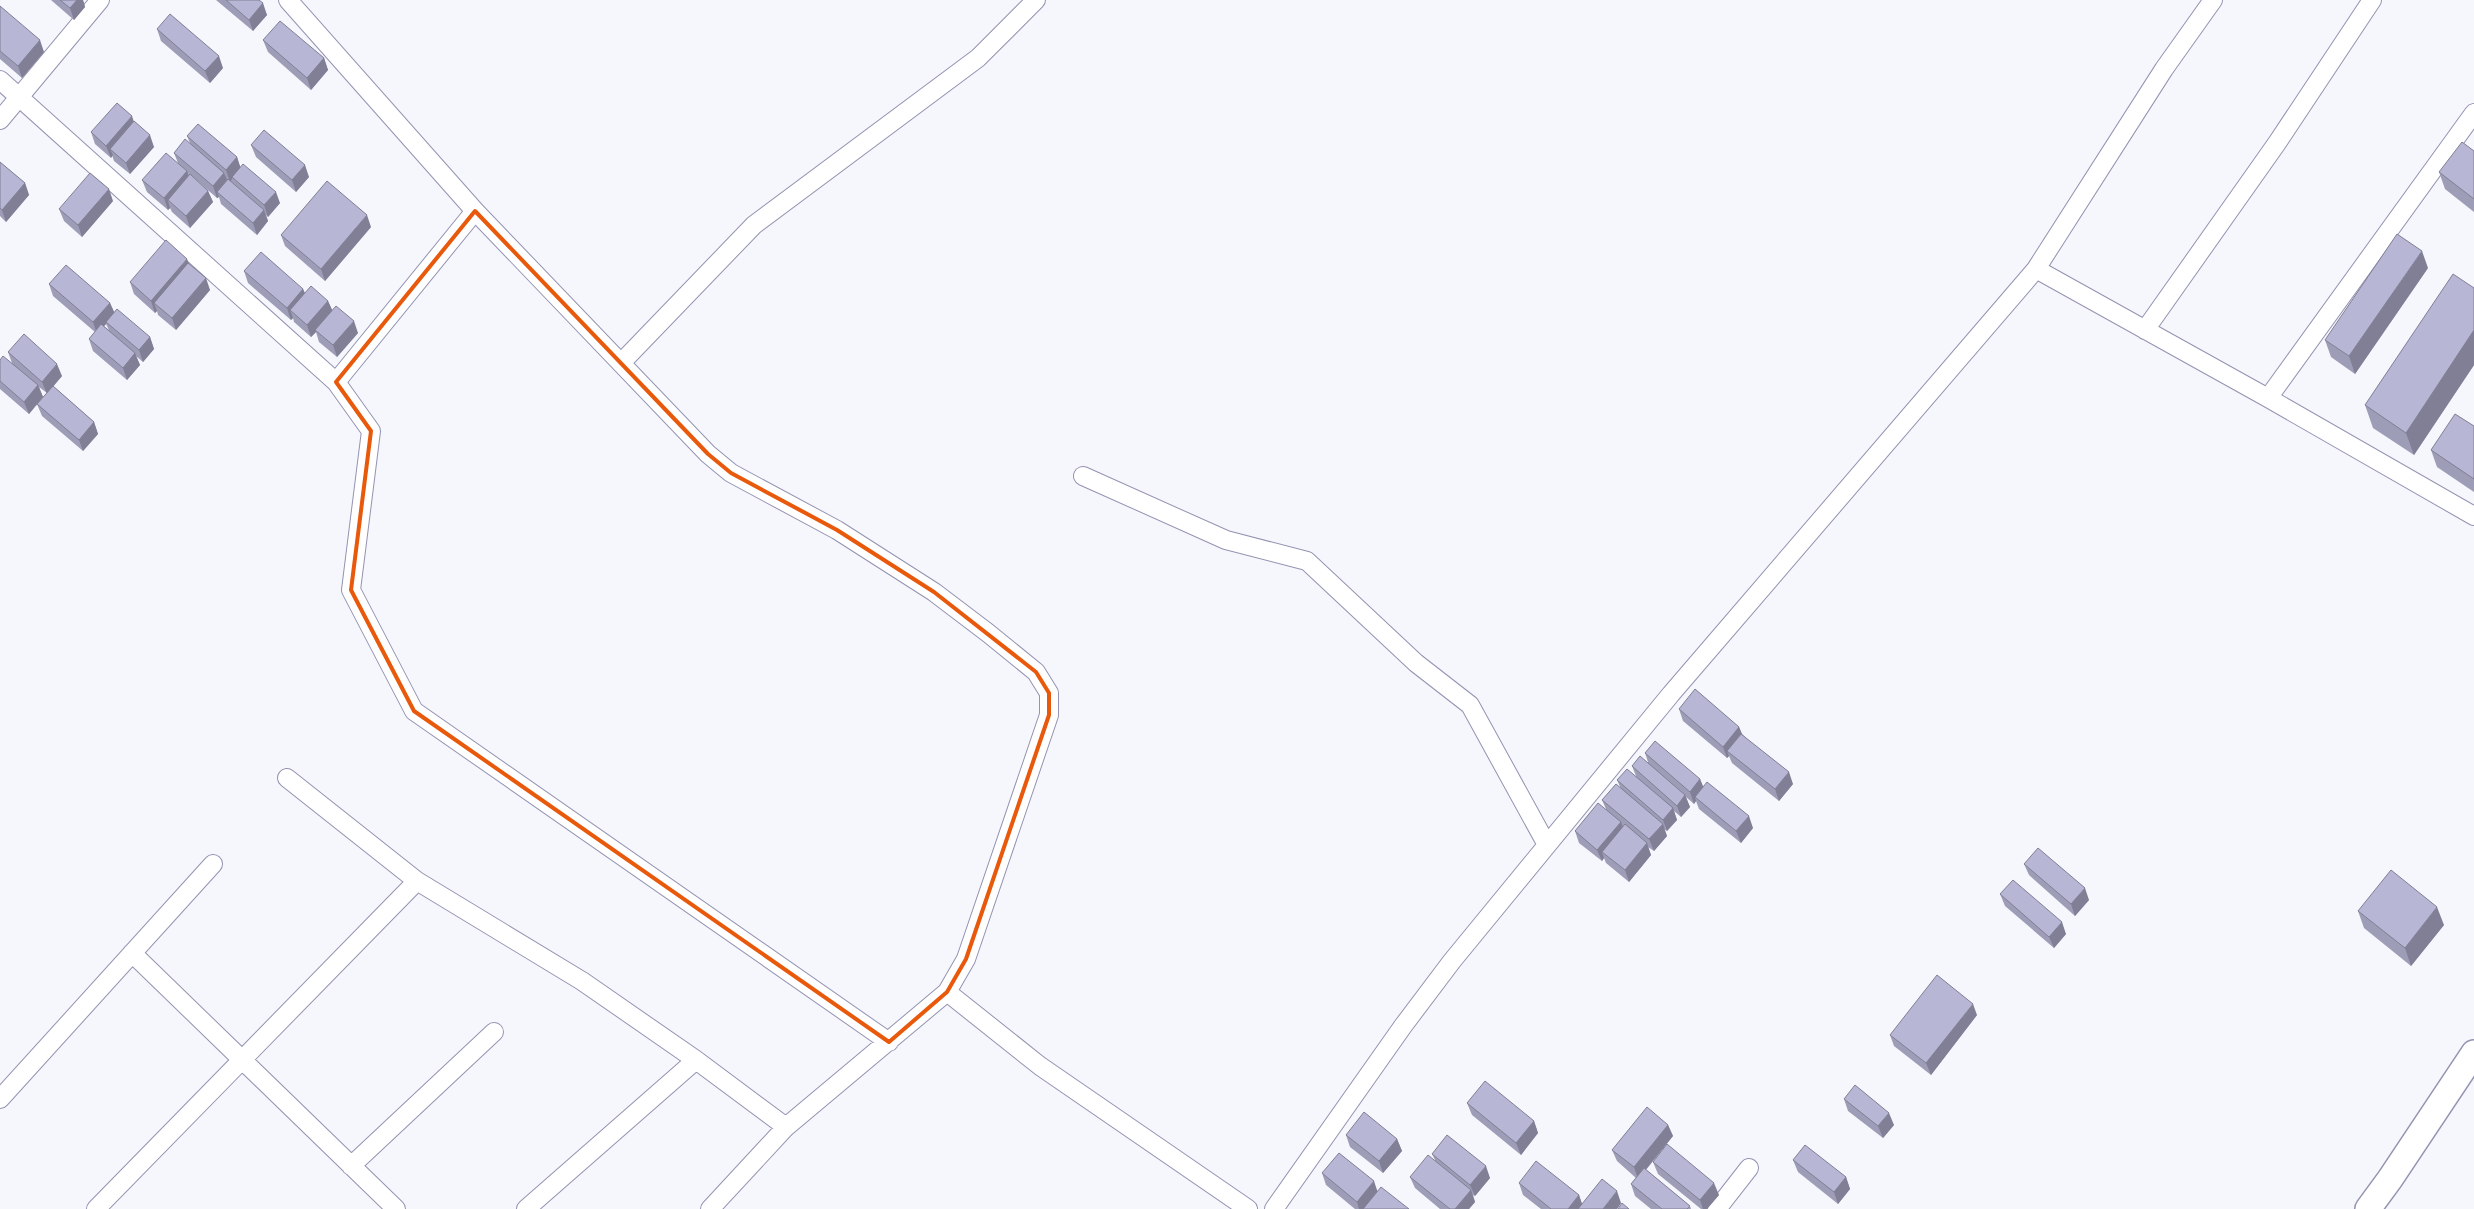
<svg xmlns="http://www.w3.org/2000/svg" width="2474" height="1209" viewBox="0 0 2474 1209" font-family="Montserrat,sans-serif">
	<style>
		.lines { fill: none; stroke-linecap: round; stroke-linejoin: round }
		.street-casing { stroke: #9493b1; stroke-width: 20 }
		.secondary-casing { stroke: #9493b1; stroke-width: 28 }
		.street { stroke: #fff; stroke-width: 18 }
		.secondary { stroke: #fff; stroke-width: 25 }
		.wall { fill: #9d9db7; fill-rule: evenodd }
		.shaded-wall { fill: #807f95 }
		.building { fill: #b7b6d5; stroke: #807f95 }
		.marked { fill: none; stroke: #e8590c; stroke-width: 4; stroke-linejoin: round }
	</style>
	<rect width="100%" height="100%" fill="#f6f6fd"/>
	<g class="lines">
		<defs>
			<path id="street" d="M288,0l187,211
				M0,80l336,302 139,-171 233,243 23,19 106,57 97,62 54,41 48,39 13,21v22l-83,244 -19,33 -161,135 -76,82
				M0,120l100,-120
				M2036,269l232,129 206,118
				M2145,330l132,-187 95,-143
				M621,363l133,-138 224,-167 58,-58
				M336,382l35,49 -20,159 63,121 475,331
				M2268,398l206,-285
				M1083,476l143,64 81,21 109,102 54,42 77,140
				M287,778l130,103 165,100 114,79 90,67
				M132,953l264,256
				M947,992l93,74 208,143
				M0,1099l213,-235
				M351,1166l143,-134
				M96,1209l321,-328
				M526,1209l170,-149
				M1274,1209l129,-183 49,-65 219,-267 365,-425 128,-200 49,-69
				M1717,1209l32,-41"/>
			<path id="secondary" d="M2368,1209l22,-30 84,-126"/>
		</defs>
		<!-- street casing -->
		<use href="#street" class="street-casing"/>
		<!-- secondary casing -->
		<use href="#secondary" class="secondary-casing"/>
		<!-- street -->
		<use href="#street" class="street"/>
		<!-- secondary -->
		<use href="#secondary" class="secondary"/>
	</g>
	<!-- wall -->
	<path class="wall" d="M51,0h32l2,7 -11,13z
		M216,0h43l8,15 -14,16z
		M0,6l44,46 -22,26 -22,-19z
		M157,29l66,39 -13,15 -49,-42z
		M263,40l61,18 4,12 -17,20 -43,-38z
		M134,122l20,25 -24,27 -16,-13 -2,-6 -1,3 -16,-14 -4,-12z
		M187,136l50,21 3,10 40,36 -12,14 -2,-2 2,6 -11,14 -36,-31 -2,-7 -2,1 -29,-25 1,2 19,16 5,11 -23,26 -18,-16 -2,-4 -2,2 -21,-18 -5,-12 36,-17 -4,-10 16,-10z
		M251,145l58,32 -13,15 -40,-35z
		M2474,151v61l-29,-23 -6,-17z
		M0,162l25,21 4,12 -23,27 -6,-6z
		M113,201l-31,36 -18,-16 -5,-12z
		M371,227l-46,54 -40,-35 -4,-11z
		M189,263l21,27 -34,40 -18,-15 -1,-4 -2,2 -21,-19 -4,-12z
		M2428,268l-73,106 -24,-17 -6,-17z
		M244,271l59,18 2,4 23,8 4,9 26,23 -21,24 -18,-15 -3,-10 -5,5 -17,-15 -1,-4 -2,2 -43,-37z
		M49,284l61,19 4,9 36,25 4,12 -11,13 -7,-6 4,9 -13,15 -34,-29 -4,-12 6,-7 -42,-36zM106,324l3,6 -5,-4z
		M2474,288v77l-60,90 -41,-27 -8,-23z
		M8,352l54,24 -9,10 41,36 4,12 -15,17 -41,-35 -5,-12 10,-11 -8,-6 4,10 -14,17 -29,-25v-29l12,3z
		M2474,426v66l-37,-25 -6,-17z
		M1679,709l60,18 3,7 51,50 -14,17 -47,-38 -3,-7 -2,2 -44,-37z
		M1645,753l55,26 3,8 50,41 -12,15 -42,-34 -3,-8 -2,3 -8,-7 4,10 -9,10 -7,-6 3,9 -10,11 -3,-2 3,7 -13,15 -6,-4 3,8 -22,27 -23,-19 -2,-5 -2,3 -23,-18 -4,-12 31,-22 -4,-9 19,-11 -4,-9 19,-4 -4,-10 16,-4z
		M2024,864l65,36 -14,16 -46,-41z
		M2000,894l66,40 -12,14 -49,-42z
		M2358,911l86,14 -33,41 -47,-38z
		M1977,1015l-46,60 -37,-29 -4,-11z
		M1844,1099l50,26 -11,13 -35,-27z
		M1467,1103l67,18 4,12 -17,22 -49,-40z
		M1668,1125l5,11 -27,34 44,36 1,3h-40l-16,-13 -4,-12 5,-6 -19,-17 -5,-11z
		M1346,1135l51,4 5,12 -19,22 -33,-26z
		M1432,1154l58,24 -15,18 -2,-1 2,7 -6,7h-29l-25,-21 -5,-11 25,-17z
		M1793,1160l53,17 4,12 -12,15 -40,-32z
		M1653,1162l66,33 -12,14h-6l-43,-35z
		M1322,1173l56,18 31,18h-54l-29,-24z
		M1519,1183l60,12 3,9 39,-1 -4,6h-76l-18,-14z"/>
	<!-- shaded-wall -->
	<path class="shaded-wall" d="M77,0h6l2,7 -11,13 -4,-12z
		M263,3l4,12 -14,16 -4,-11z
		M40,40l4,12 -22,26 -4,-12z
		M219,56l4,12 -13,15 -5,-12z
		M324,58l4,12 -17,20 -4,-12z
		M132,116l4,12 -26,21 3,6 -2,3 -5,-12z
		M150,135l4,12 -24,27 -4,-11z
		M237,157l4,12 -9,8v2l-2,3 -4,-12z
		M305,165l4,12 -13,15 -4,-12z
		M187,171l5,12 -24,17 2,8 -2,2 -4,-12z
		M224,173l5,11 -12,8 2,5 -2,1 -4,-12z
		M25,183l4,12 -23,27 -4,-12z
		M109,189l4,12 -31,36 -4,-12z
		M208,191l5,11 -23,26 -4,-12z
		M276,192l4,11 -12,14 -4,-12z
		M264,210l4,11 -11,14 -4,-12z
		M367,215l4,12 -46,54 -4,-12z
		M2422,251l6,17 -73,106 -6,-18z
		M187,259l5,12 -38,32 3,8 -2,2 -4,-12z
		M206,278l4,12 -34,40 -4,-12z
		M303,289l5,12 -18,9 3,8 -2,2 -4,-12z
		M328,301l5,11 -18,18 1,2 -5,5 -4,-12z
		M110,303l5,11 -9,8v2l-9,10 -4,-12z
		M354,321l4,12 -21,24 -4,-12z
		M2474,330v35l-60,90 -8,-22z
		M150,337l4,12 -11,13 -4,-12z
		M135,353l5,12 -13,15 -4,-12z
		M57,364l5,12 -15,18 -5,-12z
		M38,385l5,12 -14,17 -5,-12z
		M94,422l4,12 -15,17 -4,-11z
		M1739,727l5,12 -17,12 2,5 -2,2 -4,-11z
		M1789,772l4,12 -14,17 -4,-12z
		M1700,779l5,12 -10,6 1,4 -2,3 -4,-12z
		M1685,795l5,12 -9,10 -4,-11z
		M1673,808l4,12 -10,11 -4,-11z
		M1749,816l4,12 -12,15 -5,-12z
		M1621,822l4,11 -23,19 2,6 -2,3 -5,-11z
		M1663,824l4,12 -13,15 -5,-12z
		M1647,843l4,12 -22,27 -4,-12z
		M2085,888l4,12 -14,16 -4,-12z
		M2437,907l7,18 -33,41 -6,-18z
		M2062,922l4,12 -12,14 -5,-11z
		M1973,1004l4,11 -46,60 -5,-12z
		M1889,1113l5,12 -11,13 -5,-12z
		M1534,1121l4,12 -17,22 -5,-12z
		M1668,1125l5,11 -35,43 -4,-12z
		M1397,1139l5,12 -19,22 -4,-12z
		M1486,1166l4,12 -15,18 -5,-11z
		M1846,1177l4,12 -12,15 -4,-12z
		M1374,1181l4,12 -13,16h-6l-2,-7z
		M1714,1183l5,12 -12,14h-4l-3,-9z
		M1471,1190l4,12 -6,7h-14z
		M1617,1191l4,12 -4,6h-14z
		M1579,1195l4,12 -2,2h-13z"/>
	<!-- building -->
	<path class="building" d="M60,0h17l-7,8z
		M226,0h33l4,3 -14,17z
		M0,6l40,34 -22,26 -18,-15z
		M170,14l49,42 -14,15 -48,-42z
		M280,21l44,37 -17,20 -44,-38z
		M117,103l15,13 -26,30 -15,-14z
		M134,121l16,14 -24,28 -16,-14z
		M198,124l39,33 -11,13 -39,-34z
		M264,130l41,35 -13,15 -41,-35z
		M185,139l39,34 -11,13 -39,-33z
		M2462,142l12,9v48l-35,-27z
		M166,153l21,18 -23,27 -22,-18z
		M0,162l25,21 -23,27 -2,-2z
		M243,164l33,28 -12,13 -32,-28z
		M90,173l19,16 -31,36 -19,-16z
		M190,174l18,17 -22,25 -18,-16z
		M228,179l36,31 -11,13 -36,-31z
		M327,181l40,34 -46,54 -40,-34z
		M2397,234l25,17 -73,105 -24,-16z
		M166,240l21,19 -36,42 -21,-19z
		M261,252l42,37 -16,19 -43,-37z
		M188,263l18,15 -34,40 -18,-15z
		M66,265l44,38 -17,19 -44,-38z
		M2453,274l21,14v42l-68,103 -41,-28z
		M311,286l17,15 -21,24 -17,-15z
		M336,306l18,15 -21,24 -18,-15z
		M117,309l33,28 -11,13 -33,-28z
		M101,324l34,29 -12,15 -34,-29z
		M24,334l33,30 -15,18 -34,-30z
		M3,356l35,29 -14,17 -24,-21v-21z
		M53,386l41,36 -15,18 -42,-36z
		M2455,414l19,12v53l-43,-29z
		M1695,689l44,38 -16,20 -44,-38z
		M1741,734l48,38 -14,17 -48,-38z
		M1655,741l45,38 -10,13 -45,-39z
		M1640,756l45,39 -8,11 -45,-40z
		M1627,769l46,39 -10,12 -46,-40z
		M1707,782l42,34 -13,15 -41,-34z
		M1616,784l47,40 -14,15 -47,-39z
		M1598,803l23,19 -24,28 -22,-19z
		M1625,824l22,19 -22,27 -23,-18z
		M2038,848l47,40 -14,16 -47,-40z
		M2391,870l46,37 -32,41 -47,-37z
		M2013,880l49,42 -13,15 -49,-43z
		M1937,975l36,29 -47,59 -36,-28z
		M1485,1081l49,40 -18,22 -49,-40z
		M1855,1085l34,28 -11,13 -34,-27z
		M1647,1107l21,18 -34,42 -22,-17z
		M1364,1112l33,27 -18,22 -33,-26z
		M1447,1135l39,31 -16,19 -38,-31z
		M1667,1144l47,39 -14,17 -47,-38z
		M1805,1145l41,32 -12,15 -41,-32z
		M1339,1153l35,28 -17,21 -35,-29z
		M1428,1155l43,35 -16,19h-5l-40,-32z
		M1536,1161l43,34 -11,14h-17l-32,-26z
		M1644,1168l46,38 -3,3h-25l-31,-25z
		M1602,1179l15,12 -14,18h-25z
		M1381,1187l28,22h-46z
		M1622,1203l7,6h-11z"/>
	<!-- marked area -->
	<path class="marked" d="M475,211l233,243 23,19 106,57 97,62 102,80 13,21v22l-83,244 -19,33 -58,50 -475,-331 -63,-121 20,-159 -35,-49z"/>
</svg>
